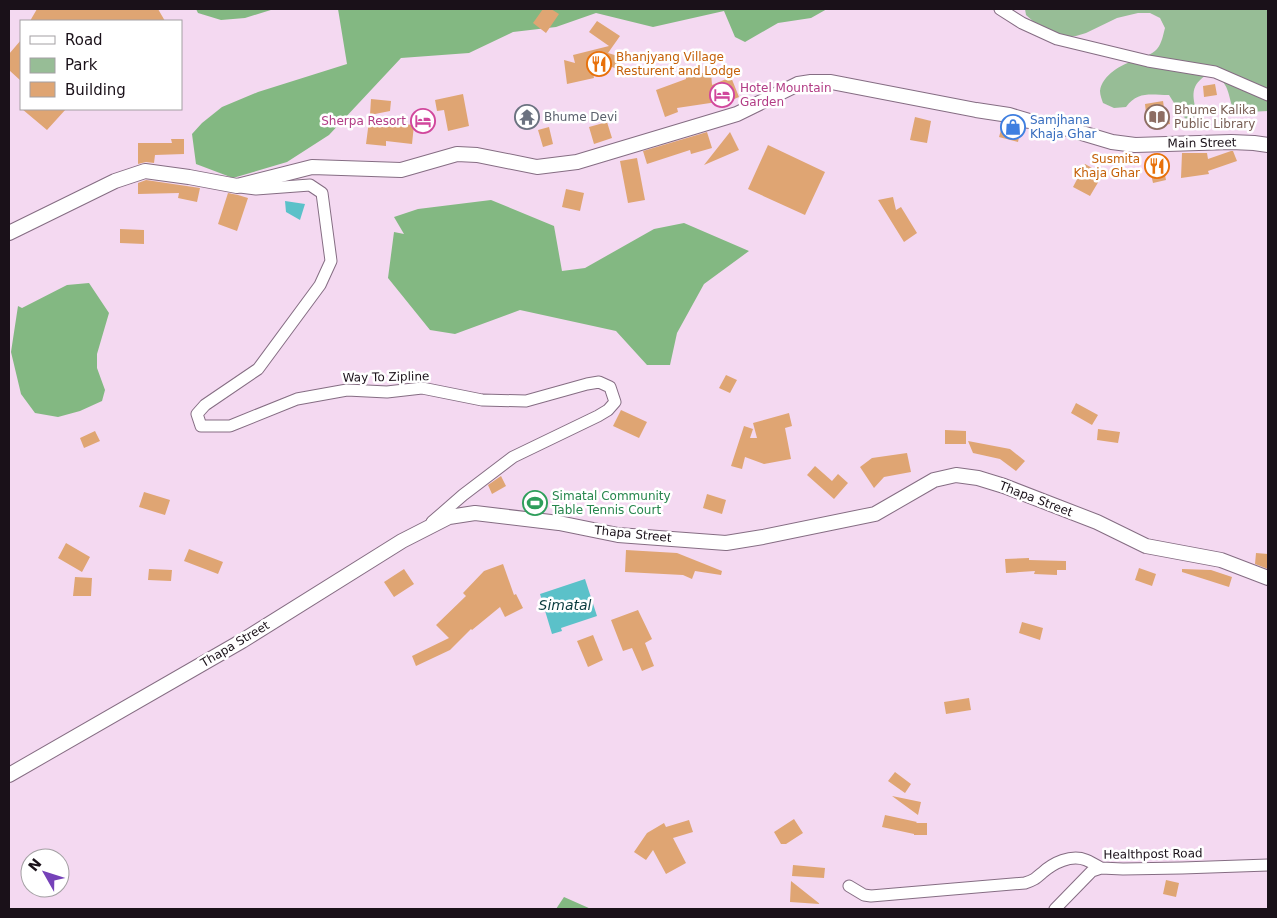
<svg xmlns="http://www.w3.org/2000/svg" width="1277" height="918" viewBox="0 0 1277 918" font-family="'DejaVu Sans',sans-serif">
	<style>
		.green { fill: #97bd96 }
		.forest { fill: #83b882 }
		.water { fill: #5bc1c9 }
		.building { fill: #dfa573 }
		.lines { fill: none; stroke-linecap: round; stroke-linejoin: round }
		.minor-casing { stroke: #856d83; stroke-width: 13 }
		.tertiary-casing { stroke: #856d83; stroke-width: 16 }
		.minor { stroke: #fff; stroke-width: 11 }
		.tertiary { stroke: #fff; stroke-width: 14 }
		.labels { text-anchor: middle; dominant-baseline: central; stroke-width: 5; stroke-linejoin: round; paint-order: stroke }
		.food-label { font-size: 12px; fill: #c56008; stroke: #fff; text-anchor: start }
		.hotel-label { font-size: 12px; fill: #b23c85; stroke: #fff; text-anchor: start }
		.education-label { font-size: 12px; fill: #785e54; stroke: #fff; text-anchor: start }
		.worship-label { font-size: 12px; fill: #5b616d; stroke: #fff; text-anchor: start }
		.shop-label { font-size: 12px; fill: #366cbe; stroke: #fff; text-anchor: start }
		.street-label { font-size: 12px; fill: #1a1119; stroke: #fff }
		.leisure-label { font-size: 12px; fill: #27864d; stroke: #fff; text-anchor: start }
		.water-label { font-size: 14px; font-style: italic; fill: #093b3e; stroke: #fff }
	</style>
	<rect width="100%" height="100%" fill="#f4d9f1"/>
	<!-- green -->
	<path class="green" d="M1025,9h243v102c-16,0 -21,4 -36,-5 -5,-18 -5,-27 -24,-32 -18,11 -16,21 -11,40l-8,8 -8,-8 -12,-19c-19,0 -31,-4 -43,12l-12,1 -11,-5c-1,-3 -3,-8 -3,-12 2,-16 22,-27 36,-31 7,-3 16,-5 21,-11 5,-6 6,-14 8,-21l-5,-10 -10,-5h-12l-21,5 -31,15 -10,3 -13,1 -28,-14 -9,-8z"/>
	<!-- forest -->
	<path class="forest" d="M196,9h78l-29,9 -24,2 -23,-7z
		M338,9h489l-16,9 -33,5 -33,19 -10,-5 -11,-26 -71,16 -57,-14 -40,14 -43,5 -44,21 -68,5 -72,77 -42,27 -54,16 -37,-14 -4,-30 10,-11 20,-16 36,-15 89,-28z
		M491,200l63,26 8,45 23,-3 69,-39 30,-6 65,28 -45,33 -27,49 -7,32h-23l-31,-34 -96,-21 -65,24 -25,-4 -42,-52 6,-46 10,2 -10,-17 24,-8z
		M89,283l20,30 -12,41v14l8,22 -3,11 -22,10 -22,6 -23,-4 -14,-19 -10,-42 7,-46 4,2 45,-23z
		M564,897l27,12h-35z"/>
	<!-- water -->
	<path class="water" d="M285,201l20,3 -5,16 -14,-8z
		M585,579l12,37 -36,12 1,3 -10,3 -12,-40z"/>
	<!-- building -->
	<path class="building" d="M37,9h121l7,12h-135z
		M543,9h8l8,5 -13,19 -13,-10z
		M597,21l23,15 -12,17 13,4 -4,12 -27,-11 4,20 -27,6 -3,-24 11,3 -2,-8 36,-9 -20,-14z
		M21,40v41l-12,-11v-16z
		M711,72l1,13 19,-8 8,20 -21,9 -1,-4 -40,6 1,4 -13,5 -9,-27 30,-11v-4z
		M1215,84l2,11 -13,2 -1,-11z
		M463,94l6,32 -21,5 -4,-21 -7,1 -2,-11z
		M371,99l20,2 -1,10 -20,4z
		M1163,101l2,13 3,-1 2,11 -15,2 -1,-5 -7,1 -2,-18z
		M22,109h44l-19,21z
		M915,117l16,4 -4,22 -17,-3z
		M369,121l45,4 -2,19 -26,-3v5l-20,-2z
		M607,122l5,16 -18,6 -5,-17z
		M1003,123l18,5 -3,14 -19,-5z
		M549,127l4,17 -10,3 -5,-17z
		M707,132l5,16 -21,6 -1,-4 -43,14 -4,-13z
		M730,132l9,18 -35,15z
		M171,139h13v15l-29,1 -1,8 -8,-1 -8,2v-21h34z
		M768,145l57,27 -20,43 -57,-26z
		M1231,151h2l4,10 -29,10 1,3 -28,4 1,-25h25l1,6z
		M1161,154l5,26 -13,3 -6,-26z
		M637,158l8,42 -17,3 -8,-42z
		M1085,164l18,10 -13,22 -17,-9z
		M146,180l54,8 -3,14 -19,-4 1,-5 -41,1v-11z
		M566,189l18,4 -4,18 -18,-4z
		M228,193l10,2 10,3 -11,33 -19,-7z
		M893,197l3,13 5,-3 16,26 -13,9 -26,-42z
		M120,229l24,1v14l-24,-1z
		M726,375l11,5 -7,13 -11,-5z
		M1076,403l22,12 -6,10 -21,-12z
		M621,410l26,12 -8,16 -26,-12z
		M789,413l3,13 -7,2 6,31 -27,5 -19,-7 -3,12 -11,-3 13,-40 9,3 -3,9h7l-4,-15z
		M1098,429l22,3 -2,11 -21,-3z
		M945,430l21,1v13h-21z
		M95,431l5,10 -16,7 -4,-10z
		M968,441l42,8 15,12 -9,10 -16,-12 -27,-6z
		M907,453l4,19 -27,5 -10,11 -14,-21 12,-9z
		M815,466l17,15 6,-7 10,9 -14,16 -27,-24z
		M501,476l5,10 -14,8 -4,-9z
		M144,492l26,8 -5,15 -26,-8z
		M707,494l19,6 -4,14 -19,-6z
		M66,543l24,14 -8,15 -24,-14z
		M189,549l34,13 -5,12 -34,-13z
		M626,550l51,3 45,18 -1,4 -26,-4 -3,8 -9,-4 -58,-3z
		M1256,553l12,1v15l-13,-5z
		M1029,558v2l37,1v9h-9v5l-23,-1 1,-3 -29,2 -1,-14z
		M503,564l11,31 2,-1 7,14 -18,9 -5,-10 -28,23 -1,-1 -21,21 -34,16 -4,-10 37,-18 -13,-13 30,-29 -3,-3 21,-22z
		M1139,568l17,6 -4,12 -17,-6z
		M149,569l23,1 -1,11 -23,-1z
		M404,569l10,15 -20,13 -10,-15z
		M1182,569l29,1 21,7 -3,10 -47,-15z
		M75,577l17,1 -1,18h-18z
		M638,610l14,29 -7,4 9,23 -12,5 -10,-23 -9,3 -12,-31z
		M1022,622l21,6 -3,12 -21,-7z
		M593,635l10,25 -15,7 -11,-26z
		M969,698l2,12 -25,4 -2,-12z
		M895,772l16,12 -6,9 -17,-12z
		M892,796l29,6 -3,13z
		M885,815l32,7 -1,1h11v12h-13v-1l-32,-7z
		M794,819l9,14 -17,11h-5l-7,-12z
		M689,820l4,12 -20,6 13,25 -20,11 -13,-24 -7,10 -12,-8 13,-19 17,-10 2,4z
		M793,865l32,3 -1,10 -32,-2z
		M1166,880l13,3 -3,14 -13,-3z
		M791,881l29,23 -30,-2z"/>
	<g class="lines">
		<defs>
			<path id="minor" d="M1000,9l22,14 35,16 91,22 67,11 53,23
				M240,187l16,2 54,-4 12,8 9,68 -11,24 -62,84 -53,36 -8,9 4,12h29l67,-27 50,-9 40,2 35,-4 60,12 44,1 61,-17 12,-2 11,5 5,15 -7,8 -10,6 -85,41 -50,38 -31,27
				M849,886l15,9 7,1 154,-13c9,-3 10,-4 17,-10 11,-10 29,-19 44,-13 5,2 10,5 15,8
				M1055,909l37,-38 9,-3 22,1 59,-1 86,-3"/>
			<path id="tertiary" d="M9,233l106,-52 30,-10 44,6 48,9 75,-19 89,3 56,-16 20,1 60,12 40,-5 160,-48 61,-30 13,-2h20l145,28 33,5 20,6 36,7 47,14 23,3 96,-3 23,1 14,2
				M9,775l233,-134 160,-100 47,-24 26,-4 84,10 59,12 108,8 37,-6 112,-23 59,-34 22,-5 22,3 26,8 93,36 49,24 75,14 47,18"/>
		</defs>
		<!-- minor casing -->
		<use href="#minor" class="minor-casing"/>
		<!-- tertiary casing -->
		<use href="#tertiary" class="tertiary-casing"/>
		<!-- minor -->
		<use href="#minor" class="minor"/>
		<!-- tertiary -->
		<use href="#tertiary" class="tertiary"/>
	</g>
	<!-- icons -->
	<defs>
		<symbol id="restaurant-ring" viewBox="-11 -11 22 22"><circle r="9.5" fill="#fff" stroke="#e8710a" stroke-width="1.5"/><path d="M-5-6h1v4h1v-4h1v4h1v-4h1v5L-1.5 .5V6h-2V.5L-5-1ZM5-6V6H3V1.5H1.5Q1.5-4 5-6Z" fill="#e8710a"/></symbol>
		<symbol id="hotel-ring" viewBox="-11 -11 22 22"><circle r="9.5" fill="#fff" stroke="#d1479c" stroke-width="1.5"/><path d="M-6-4.5h1.5V1H6V5H4.5V3h-9V5H-6ZM-4 0a1.8 1.8 0 1 1 3.6 0ZM.5 0V-2.5h3Q6-2.5 6 0Z" fill="#d1479c"/></symbol>
		<symbol id="temple-ring" viewBox="-11 -11 22 22"><circle r="9.5" fill="#fff" stroke="#6b7280" stroke-width="1.5"/><path d="M0-6L5-2H3V0L6.5 2.5H4V6H1.5V3h-3V6H-4V2.5H-6.5L-3 0V-2H-5Z" fill="#6b7280"/></symbol>
		<symbol id="library-ring" viewBox="-11 -11 22 22"><circle r="9.5" fill="#fff" stroke="#8d6e63" stroke-width="1.5"/><path d="M-6-4Q-3-5.5-.7-3.5V5Q-3 3-6 4ZM6-4Q3-5.5 .7-3.5V5Q3 3 6 4Z" fill="#8d6e63"/></symbol>
		<symbol id="shop-ring" viewBox="-11 -11 22 22"><circle r="9.5" fill="#fff" stroke="#3f7fe0" stroke-width="1.5"/><path d="M-5-2.5h2.3a2.7 3.5 0 0 1 5.4 0H5L5.5 6h-11ZM-1.5-2.5h3a1.5 2.3 0 0 0-3 0Z" fill="#3f7fe0"/></symbol>
		<symbol id="stadium-ring" viewBox="-11 -11 22 22"><circle r="9.5" fill="#fff" stroke="#2e9e5b" stroke-width="1.5"/><path d="M0-5a6.5 5 0 1 0 0 10a6.5 5 0 1 0 0-10ZM-3.5-1.8h7v3.6h-7Z" fill="#2e9e5b"/></symbol>
	</defs>
	<g fill-rule="evenodd">
		<use href="#restaurant-ring" x="585" y="50" width="28" height="28"/>
		<use href="#hotel-ring" x="708" y="81" width="28" height="28"/>
		<use href="#temple-ring" x="513" y="103" width="28" height="28"/>
		<use href="#library-ring" x="1143" y="103" width="28" height="28"/>
		<use href="#hotel-ring" x="409" y="107" width="28" height="28"/>
		<use href="#shop-ring" x="999" y="113" width="28" height="28"/>
		<use href="#restaurant-ring" x="1143" y="152" width="28" height="28"/>
		<use href="#stadium-ring" x="521" y="489" width="28" height="28"/>
	</g>
	<g class="labels">
		<!-- food labels -->
		<g class="food-label">
			<text x="616" y="57">Bhanjyang Village<tspan x="616" dy="14">Resturent and Lodge</tspan></text>
			<text x="1140" y="159" text-anchor="end">Susmita<tspan x="1140" dy="14">Khaja Ghar</tspan></text>
		</g>
		<!-- hotel labels -->
		<g class="hotel-label">
			<text x="740" y="88">Hotel Mountain<tspan x="740" dy="14">Garden</tspan></text>
			<text x="406" y="121" text-anchor="end">Sherpa Resort</text>
		</g>
		<!-- education labels -->
		<g class="education-label">
			<text x="1174" y="110">Bhume Kalika<tspan x="1174" dy="14">Public Library</tspan></text>
		</g>
		<!-- worship labels -->
		<g class="worship-label">
			<text x="544" y="117">Bhume Devi</text>
		</g>
		<!-- shop labels -->
		<g class="shop-label">
			<text x="1030" y="120">Samjhana<tspan x="1030" dy="14">Khaja Ghar</tspan></text>
		</g>
		<!-- street labels -->
		<g class="street-label">
			<text transform="translate(1202 143) rotate(-1)">Main Street</text>
			<text transform="translate(386 377) rotate(-1)">Way To Zipline</text>
			<text transform="translate(1036 499) rotate(21)">Thapa Street</text>
			<text transform="translate(633 534) rotate(6)">Thapa Street</text>
			<text transform="translate(235 644) rotate(-31)">Thapa Street</text>
			<text transform="translate(1153 854) rotate(-1)">Healthpost Road</text>
		</g>
		<!-- leisure labels -->
		<g class="leisure-label">
			<text x="552" y="496">Simatal Community<tspan x="552" dy="14">Table Tennis Court</tspan></text>
		</g>
		<!-- water labels -->
		<g class="water-label">
			<text x="565" y="605">Simatal</text>
		</g>
	</g>
	<!-- border -->
	<rect width="1277" height="918" fill="none" stroke="#1a1119" stroke-width="20"/>
	<!-- legend -->
	<rect x="20" y="20" width="162" height="90" fill="#ffffff" stroke="#a3a0a3"/>
	<rect x="30" y="36" width="25" height="8" fill="#ffffff" stroke="#a3a0a3"/>
	<text x="65" y="45" font-size="15" fill="#1a1119">Road</text>
	<rect x="30" y="58" width="25" height="15" fill="#97bd96" stroke="#a3a0a3"/>
	<text x="65" y="70" font-size="15" fill="#1a1119">Park</text>
	<rect x="30" y="82" width="25" height="15" fill="#dfa573" stroke="#a3a0a3"/>
	<text x="65" y="95" font-size="15" fill="#1a1119">Building</text>
	<!-- north arrow -->
	<g transform="translate(45 873) rotate(309)"><circle r="24" fill="#ffffff" stroke="#a3a0a3"/>
	<path d="M0-4L9 19L0 12L-9 19Z" fill="#7541b8"/>
	<text y="-8" font-size="14" font-weight="bold" text-anchor="middle" fill="#1a1119">N</text>
	</g>
</svg>
